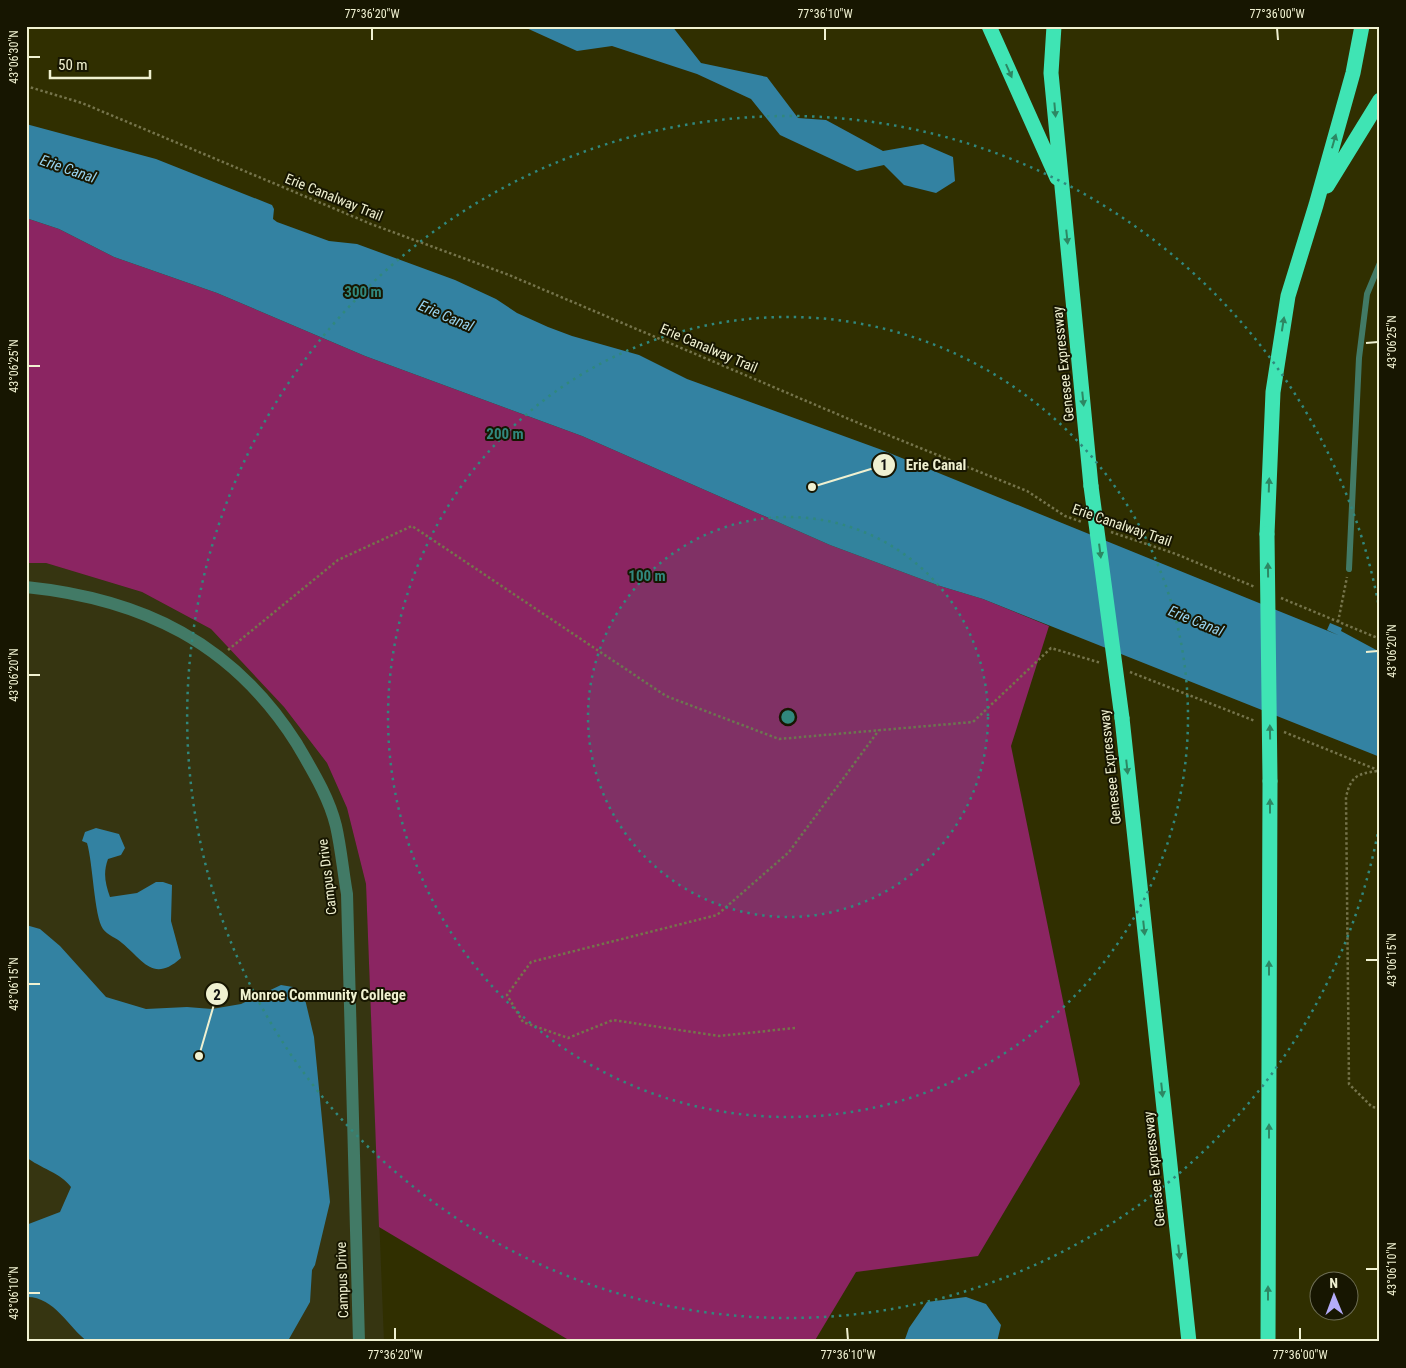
<svg xmlns="http://www.w3.org/2000/svg" width="1406" height="1368" viewBox="0 0 1406 1368" font-family="'Roboto Condensed',sans-serif">
	<style>
		.built { fill: #363511 }
		.forest { fill: #8b2562 }
		.water { fill: #3382a2 }
		.lines { fill: none; stroke-linecap: round; stroke-linejoin: round }
		.path { stroke: #75744b; stroke-width: 2.5; stroke-dasharray: 2.5 2.5; stroke-linecap: butt }
		.service { stroke: #427a66; stroke-width: 6 }
		.minor { stroke: #427a66; stroke-width: 12 }
		.motorway { stroke: #3fe4b4; stroke-width: 15 }
		.motorway-bridge { stroke: #3fe4b4; stroke-width: 15 }
		.oneway { fill: #2d8763 }
		.ticks { fill: none; stroke: #f0f1d1; stroke-width: 2 }
		.ring { fill: none; stroke: #31887d; stroke-width: 2.5; stroke-dasharray: 2.5 5 }
		.labels { text-anchor: middle; dominant-baseline: central; stroke-width: 4; stroke-linejoin: round; paint-order: stroke }
		.street-label { font-size: 14px; fill: #f0f1d1; stroke: #171601 }
		.water-label { font-size: 15px; font-style: italic; fill: #98d3ef; stroke: #171601 }
		.centre { fill: #31887d; stroke: #171601; stroke-width: 2.5 }
		.ring-label { font-size: 15px; text-anchor: middle; font-weight: bold; fill: #31887d; stroke: #171601; stroke-width: 4; stroke-linejoin: round; paint-order: stroke }
		.leader { fill: none; stroke: #f0f1d1; stroke-width: 2 }
		.callout-dot { fill: #f0f1d1; stroke: #171601; stroke-width: 2 }
		.mark-label { font-size: 15px; text-anchor: middle; font-weight: bold; fill: #111 }
		.callout-label { font-size: 15px; text-anchor: middle; font-weight: bold; fill: #f0f1d1; stroke: #171601; stroke-width: 4; stroke-linejoin: round; paint-order: stroke }
		.neatline { fill: none; stroke: #f0f1d1; stroke-width: 2 }
		.ticks-label { font-size: 12px; text-anchor: middle; fill: #f0f1d1 }
	</style>
	<rect width="100%" height="100%" fill="#302f00"/>
	<!-- built -->
	<path class="built" d="M26,563h20l96,29 69,37 73,78 43,56 20,45 19,76 18,458h-358z"/>
	<!-- forest -->
	<path class="forest" d="M26,218l33,11 55,28 103,36 148,63 217,80 248,109 110,41 43,13 66,27 -38,120 69,338 -102,172 -122,16 -42,70h-242l-193,-115 -13,-343 -19,-76 -20,-45 -43,-56 -73,-78 -69,-37 -96,-29h-20z"/>
	<!-- water -->
	<path class="water" d="M522,26h150l29,37 66,14 31,41 28,2 57,31 40,-7 30,13 2,24 -19,12 -32,-8 -20,-20 -27,6 -77,-36 -29,-36 -54,-25 -85,-28 -35,5z
		M26,124l130,35 116,46 2,4 -1,10 4,3 52,19 28,3 98,36 41,19 21,14 31,14 24,9 67,19 48,24 195,71 456,185 -11,-5 3,-7 12,5 -1,3 39,21v105l-397,-158 -43,-13 -110,-41 -248,-109 -217,-80 -148,-63 -103,-36 -55,-28 -33,-11z
		M96,828l23,6 6,14 -4,7 -13,4c-5,14 -3,24 2,38l27,-4 19,-11h7l9,3 -1,36 10,37c-28,25 -37,3 -59,-15 -5,-5 -15,-8 -19,-14 -9,-13 -10,-66 -16,-86l-5,-2 3,-9z
		M26,925l14,4 20,17 46,51 40,12 41,-2 25,2 29,-5 40,-19 12,2 11,8 10,42 16,165 -15,63 -3,5 -2,32 -21,37 -4,3h-197c-20,-15 -34,-46 -62,-45v-72l34,-13 11,-25c-10,-14 -31,-19 -45,-30z
		M966,1297l20,7 15,21 -4,17h-93l5,-14 18,-26z"/>
	<g class="lines">
		<!-- path -->
		<path class="path" d="M26,86l56,17 289,121 138,51 354,150 164,66 38,25 17,6
			M1111,532l65,22 79,33
			M1281,598l99,41
			M1338,622l9,-45
			M228,650l110,-90 74,-34 254,170 113,43 194,-17 78,-74 50,15
			M1130,672l125,49
			M1284,732l96,39
			M1377,771c-20,3 -26,5 -31,26l3,287 23,23 8,1
			M795,1028l-76,8 -106,-16 -45,18 -45,-16 -16,-27 24,-33 186,-47 72,-63 90,-122"/>
		<!-- service -->
		<path class="service" d="M1349,569l10,-211 8,-64 13,-31"/>
		<!-- minor -->
		<path class="minor" d="M26,587c117,12 207,56 271,157 15,26 32,53 39,82 5,22 7,45 11,68l12,448"/>
		<!-- motorway -->
		<path class="motorway" d="M989,26l68,152
			M1054,26l-3,47 40,413
			M1327,186l53,-86
			M1267,534l6,-142 15,-96 28,-91 37,-132 9,-47
			M1122,718l67,624
			M1268,1342l2,-561"/>
		<!-- motorway-bridge -->
		<path class="motorway-bridge" d="M1091,486l31,232
			M1267,534l3,247"/>
	</g>
	<!-- one-way arrows -->
	<defs><path id="oneway-solid" d="M-6-.8H1V-3.2L6.5 0L1 3.2V.8H-6Z" transform="scale(1.25)"/></defs>
	<g class="oneway">
		<use href="#oneway-solid" transform="translate(1009 71) rotate(66)"/>
		<use href="#oneway-solid" transform="translate(1055 110) rotate(85)"/>
		<use href="#oneway-solid" transform="translate(1334 141) rotate(-74)"/>
		<use href="#oneway-solid" transform="translate(1067 237) rotate(84)"/>
		<use href="#oneway-solid" transform="translate(1283 324) rotate(-81)"/>
		<use href="#oneway-solid" transform="translate(1083 399) rotate(84)"/>
		<use href="#oneway-solid" transform="translate(1269 485) rotate(-88)"/>
		<use href="#oneway-solid" transform="translate(1100 551) rotate(83)"/>
		<use href="#oneway-solid" transform="translate(1268 570) rotate(-91)"/>
		<use href="#oneway-solid" transform="translate(1270 732) rotate(-91)"/>
		<use href="#oneway-solid" transform="translate(1127 767) rotate(84)"/>
		<use href="#oneway-solid" transform="translate(1270 806) rotate(-90)"/>
		<use href="#oneway-solid" transform="translate(1144 928) rotate(84)"/>
		<use href="#oneway-solid" transform="translate(1269 968) rotate(-90)"/>
		<use href="#oneway-solid" transform="translate(1162 1090) rotate(84)"/>
		<use href="#oneway-solid" transform="translate(1269 1131) rotate(-90)"/>
		<use href="#oneway-solid" transform="translate(1179 1252) rotate(84)"/>
		<use href="#oneway-solid" transform="translate(1268 1293) rotate(-90)"/>
	</g>
	<!-- ticks -->
	<path class="ticks" d="M372,28v12M825,28v12M1277,28l1,12M28,57h12M1366,343l12,-1M28,366h12M1366,652l12,-1M28,675h12M1366,960h12M28,984h12M1366,1269h12M28,1293h12M395,1328v12M847,1328l1,12M1300,1328v12"/>
	<!-- distance rings -->
	<circle cx="788" cy="717" r="200" fill="#31887d" fill-opacity=".12"/>
	<g class="ring">
		<circle cx="788" cy="717" r="200"/>
		<circle cx="788" cy="717" r="400"/>
		<path d="M1379 827A601 601 0 1 1 1379 607"/>
	</g>
	<g class="labels">
		<!-- street labels -->
		<g class="street-label">
			<text transform="translate(334 197) rotate(22)">Erie Canalway Trail</text>
			<text transform="translate(709 348) rotate(23)">Erie Canalway Trail</text>
			<text transform="translate(1063 364) rotate(-96)">Genesee Expressway</text>
			<text transform="translate(1122 525) rotate(19)">Erie Canalway Trail</text>
			<text transform="translate(1110 767) rotate(-96)">Genesee Expressway</text>
			<text transform="translate(327 877) rotate(-97)">Campus Drive</text>
			<text transform="translate(1154 1169) rotate(-96)">Genesee Expressway</text>
			<text transform="translate(342 1280) rotate(-92)">Campus Drive</text>
		</g>
		<!-- water labels -->
		<g class="water-label">
			<text transform="translate(68 169) rotate(19)">Erie Canal</text>
			<text transform="translate(446 316) rotate(23)">Erie Canal</text>
			<text transform="translate(1196 621) rotate(22)">Erie Canal</text>
		</g>
	</g>
	<circle cx="788" cy="717" r="8" class="centre"/>
	<g class="ring-label">
		<text x="363" y="297">300 m</text>
		<text x="505" y="439">200 m</text>
		<text x="647" y="581">100 m</text>
	</g>
	<!-- callouts -->
	<path class="leader" d="M812 487L884 465M199 1056L217 994"/>
	<g class="callout-dot">
		<circle cx="812" cy="487" r="5"/>
		<circle cx="199" cy="1056" r="5"/>
		<circle cx="884" cy="465" r="12"/>
		<circle cx="217" cy="994" r="12"/>
	</g>
	<g class="mark-label">
		<text x="884" y="470">1</text>
		<text x="217" y="1000">2</text>
	</g>
	<g class="callout-label">
		<text x="936" y="470">Erie Canal</text>
		<text x="323" y="1000">Monroe Community College</text>
	</g>
	<!-- border -->
	<rect width="1406" height="1368" fill="none" stroke="#171601" stroke-width="55"/>
	<!-- north arrow -->
	<g transform="translate(1334 1296) rotate(359)"><circle r="24" fill="#171601" stroke="#6e6e54"/>
	<path d="M0-4L9 19L0 12L-9 19Z" fill="#b4acf9"/>
	<text y="-8" font-size="14" font-weight="bold" text-anchor="middle" fill="#f0f1d1">N</text>
	</g>
	<!-- scale -->
	<path d="M50 70v8h100v-8" fill="none" stroke="#f0f1d1" stroke-width="2.5"/>
	<text x="58" y="70" font-size="15" fill="#f0f1d1" stroke="#171601" stroke-width="4" paint-order="stroke">50 m</text>
	<rect x="28" y="28" width="1350" height="1312" class="neatline"/>
	<g class="ticks-label">
		<text x="372" y="18">77°36'20"W</text>
		<text x="825" y="18">77°36'10"W</text>
		<text x="1277" y="18">77°36'00"W</text>
		<text transform="translate(14 57) rotate(-90)" y="4">43°06'30"N</text>
		<text transform="translate(1392 342) rotate(-90)" y="4">43°06'25"N</text>
		<text transform="translate(14 366) rotate(-90)" y="4">43°06'25"N</text>
		<text transform="translate(1392 651) rotate(-90)" y="4">43°06'20"N</text>
		<text transform="translate(14 675) rotate(-90)" y="4">43°06'20"N</text>
		<text transform="translate(1392 960) rotate(-90)" y="4">43°06'15"N</text>
		<text transform="translate(14 984) rotate(-90)" y="4">43°06'15"N</text>
		<text transform="translate(1392 1269) rotate(-90)" y="4">43°06'10"N</text>
		<text transform="translate(14 1293) rotate(-90)" y="4">43°06'10"N</text>
		<text x="395" y="1359">77°36'20"W</text>
		<text x="848" y="1359">77°36'10"W</text>
		<text x="1300" y="1359">77°36'00"W</text>
	</g>
</svg>
